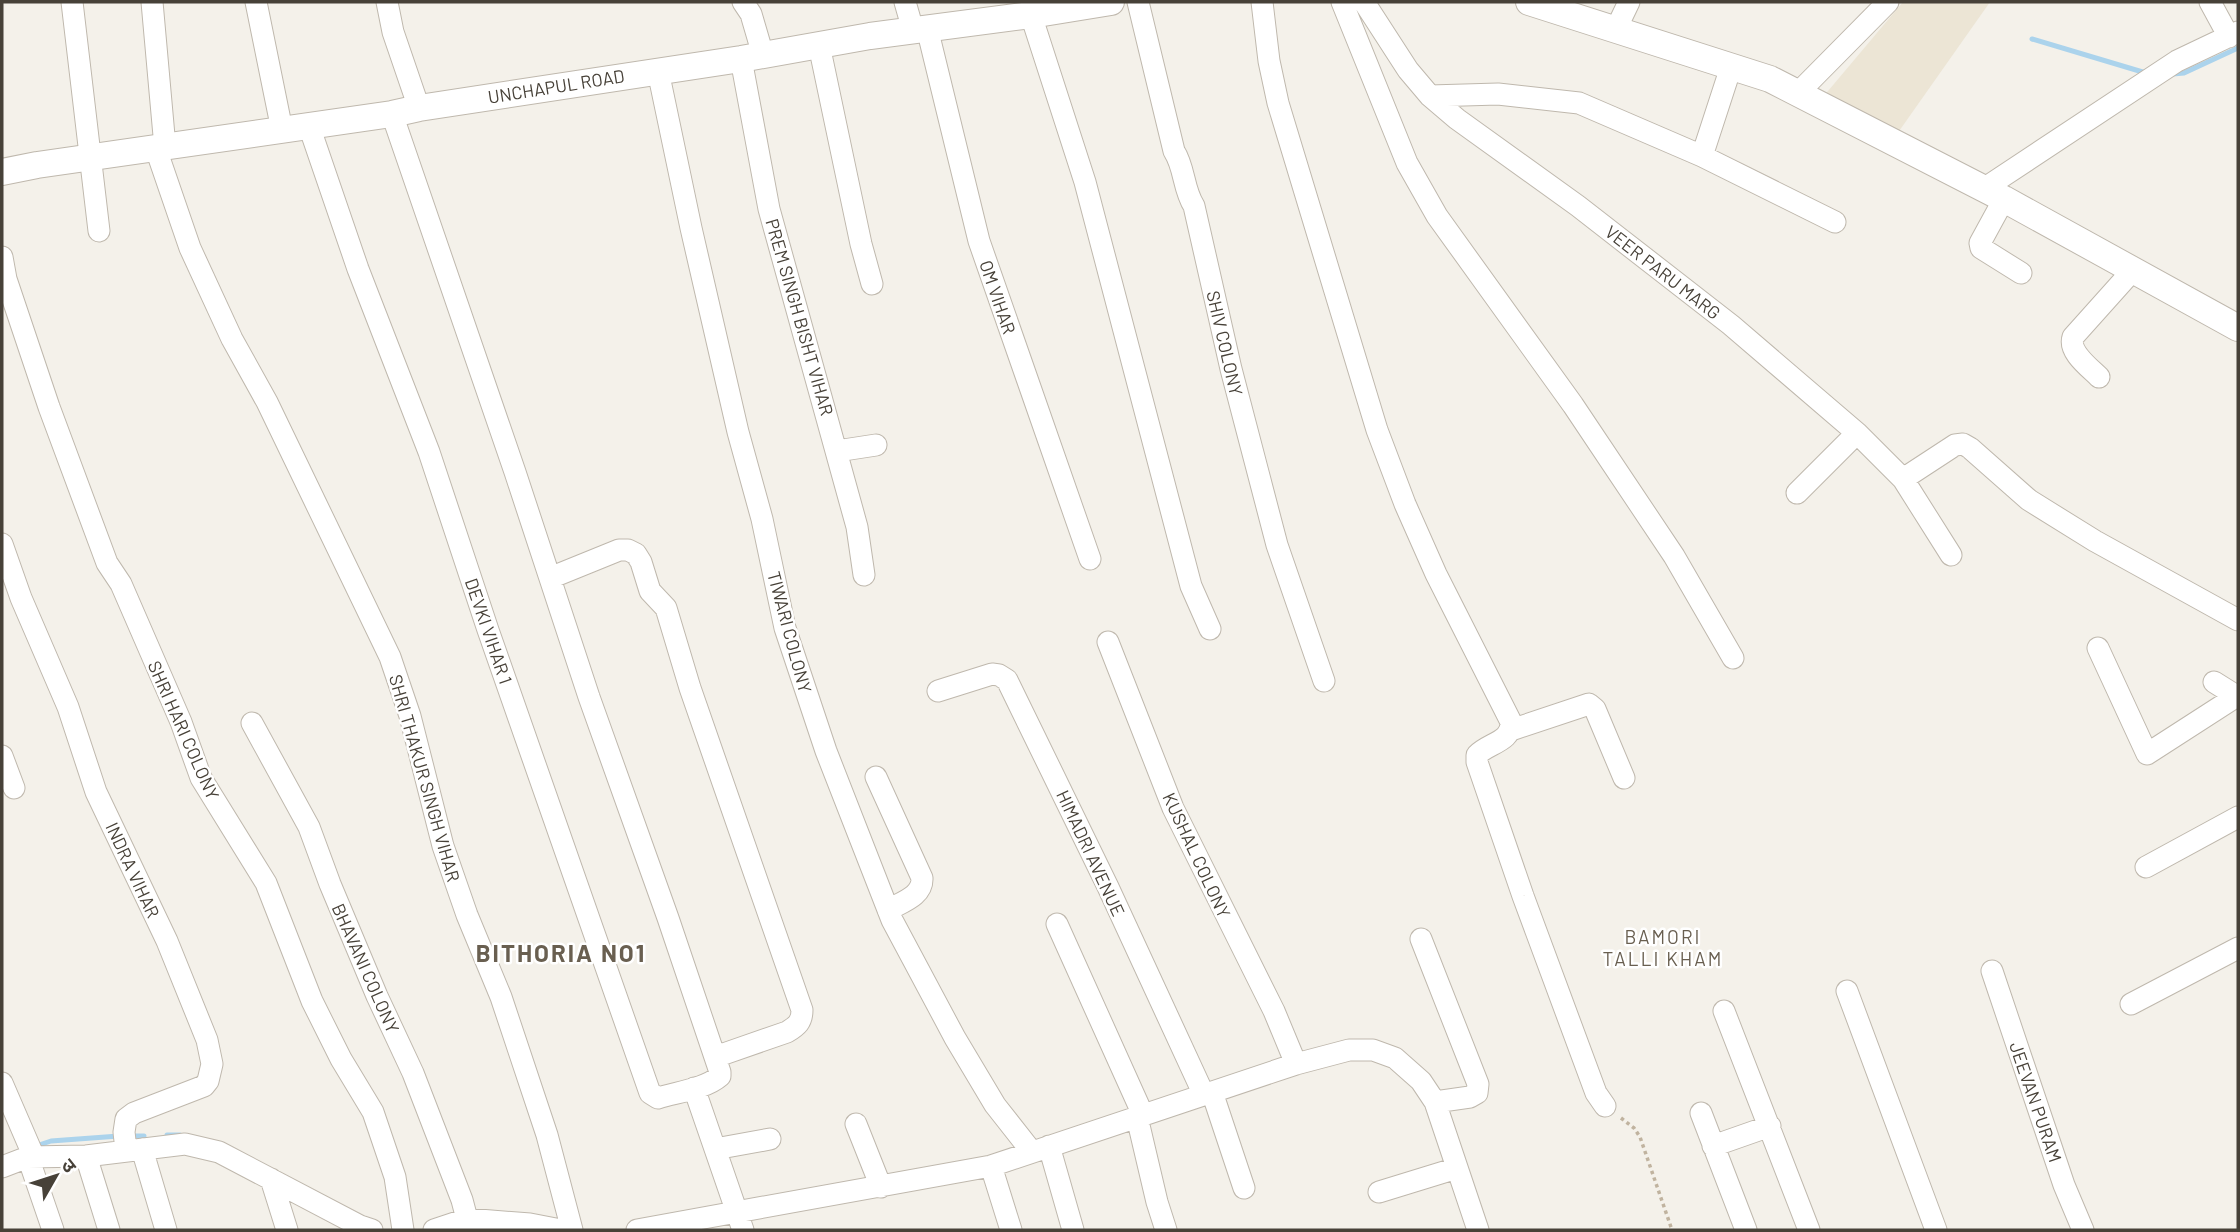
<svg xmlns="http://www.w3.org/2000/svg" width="2240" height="1232" viewBox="0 0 2240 1232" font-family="Barlow,'Noto Sans Devanagari',sans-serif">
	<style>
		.education { fill: #ece5d5 }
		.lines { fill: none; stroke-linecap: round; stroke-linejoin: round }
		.stream { stroke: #abd3ec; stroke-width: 5 }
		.minor-casing { stroke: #bfb8ad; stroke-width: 23 }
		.tertiary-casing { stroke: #bfb8ad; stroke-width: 28 }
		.path { stroke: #c0b39f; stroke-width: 3.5; stroke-dasharray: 3.5 3.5; stroke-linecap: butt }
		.minor { stroke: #fff; stroke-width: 21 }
		.tertiary { stroke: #fff; stroke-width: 26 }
		.labels { text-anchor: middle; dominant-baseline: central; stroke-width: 5; stroke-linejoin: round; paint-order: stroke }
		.street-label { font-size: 18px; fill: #474138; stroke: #fff }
		.neighbourhood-label { font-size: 19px; letter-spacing: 2px; fill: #695f50; stroke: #fff }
		.district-label { font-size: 24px; font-weight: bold; letter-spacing: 2px; fill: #695f50; stroke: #fff }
	</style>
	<rect width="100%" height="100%" fill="#f4f1ea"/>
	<!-- education -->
	<path class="education" d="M1903,2h87l-93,132 -74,-37z"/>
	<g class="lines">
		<!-- stream -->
		<path class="stream" d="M2032,39l114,34
			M2173,74l11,-1 54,-25
			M167,1135h13
			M129,1136h15
			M36,1146l15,-5 68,-5"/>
		<defs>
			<path id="minor" d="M72,2l27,229
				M152,2l13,145
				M256,2l26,128
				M387,2l6,30 26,76
				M743,2l8,12 12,41
				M905,2l8,28
				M1138,2l36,149c11,17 9,38 20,55l37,163 46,176 47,136
				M1262,2l7,59 9,42 99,327 28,74 31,70 75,148c1,20 -23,21 -34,33v7l46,134 73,197 9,13
				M1342,2l65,161 30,53 136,189 101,151 59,102
				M1364,2l44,68 22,26 27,23 121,87 153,119 126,108 46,46 48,76
				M2210,2l19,35
				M1031,15l54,167 106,404 19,43
				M927,28l52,213 111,318
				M1616,29l13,-27
				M819,45l42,199 11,40
				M741,59l28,150 88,318 7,48
				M658,71l33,157 47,204 24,87 23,109 41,123 66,169 63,118 40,67 37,47
				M1798,93l90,-91
				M1430,96l68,-2 81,9 123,53 133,66
				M309,126l49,143 71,183 59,178 162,463 8,5c19,-6 47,-9 62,-22v-4l-52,-154 -79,-221 -74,-225 -123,-358
				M156,149l34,99 42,91 35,63 123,255 20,59 33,130 24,69 34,82 46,138 25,95
				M1702,156l29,-89
				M1985,188l192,-127 61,-29
				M2004,199l-24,44 1,5 40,25
				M2,257l4,22 43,128 58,156 14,21 60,138 20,56 65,105 46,118 29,58 32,53 22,65 8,53
				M2099,377c-10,-10 -31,-25 -26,-40l60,-67
				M837,451l39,-6
				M1903,479l52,-34 8,-1 7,4 59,52 66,41 143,79
				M1797,493l60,-60
				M2,544l19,54 47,109 28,85 71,149 40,99 5,24 -4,17 -4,5 -70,27 -8,6 -2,13 2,18
				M550,578l69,-28h9l8,4 5,8 9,29 16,17 24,80 112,322c0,12 -5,16 -15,22l-72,25
				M1108,642l65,166 101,203 22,53
				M2098,648l49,106 90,-58
				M2214,682l24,15
				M938,691l54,-17 7,1 8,5 101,207 96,208
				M252,723l57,104 21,57 47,112 36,77 49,127 5,19
				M1511,730l78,-26 6,5 29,69
				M2,756l12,32
				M876,777l46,101c1,18 -20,24 -34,32
				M2146,867l92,-50
				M1057,924l86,191
				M1421,939l57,145 -1,9 -7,4 -35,5
				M1992,971l72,214 19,45
				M1847,991l89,239
				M2131,1004l107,-56
				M1724,1011l85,219
				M2,1083l32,74
				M694,1088l49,142
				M1212,1092l32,96
				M1701,1113l45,117
				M1137,1117l20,85 9,28
				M856,1124l25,63
				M1049,1146l24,84
				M1713,1146l57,-20
				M142,1149l24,81
				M715,1149l55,-10
				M86,1156l23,74
				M28,1157l25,73
				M991,1166l20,64
				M2,1167l26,-10 58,-1 99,-12 34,8 141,74 12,4
				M271,1179l16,51
				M1379,1192l78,-24
				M434,1230l33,-11 63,5 31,6
				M637,1230l354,-64 305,-102 53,-14h24l22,8 26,23 14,21 43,128"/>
			<path id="tertiary" d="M1529,2l241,77 234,120 234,129
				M2,172l35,-7 355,-51 27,-6 322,-49 129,-23 161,-21 80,-13"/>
		</defs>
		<!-- minor casing -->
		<use href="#minor" class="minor-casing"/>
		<!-- tertiary casing -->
		<use href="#tertiary" class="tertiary-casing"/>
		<!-- path -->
		<path class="path" d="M1621,1118l13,10 6,9 32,93"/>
		<!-- minor -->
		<use href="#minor" class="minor"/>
		<!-- tertiary -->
		<use href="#tertiary" class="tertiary"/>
	</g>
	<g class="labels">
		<!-- street labels -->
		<g class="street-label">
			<text transform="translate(556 86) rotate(-9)">UNCHAPUL ROAD</text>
			<text transform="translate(1663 272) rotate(38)">VEER PARU MARG</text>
			<text transform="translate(998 297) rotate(71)">OM VIHAR</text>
			<text transform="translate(800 317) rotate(74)">PREM SINGH BISHT VIHAR</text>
			<text transform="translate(1225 343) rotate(77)">SHIV COLONY</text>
			<text transform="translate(489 631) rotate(71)">DEVKI VIHAR 1</text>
			<text transform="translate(790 632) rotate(75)">TIWARI COLONY</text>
			<text transform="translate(184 730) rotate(66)">SHRI HARI COLONY</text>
			<text transform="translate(425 778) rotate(74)">SHRI THAKUR SINGH VIHAR</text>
			<text transform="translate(1091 853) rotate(65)">HIMADRI AVENUE</text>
			<text transform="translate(1197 855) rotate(65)">KUSHAL COLONY</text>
			<text transform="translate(133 870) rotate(65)">INDRA VIHAR</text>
			<text transform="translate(366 968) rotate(66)">BHAVANI COLONY</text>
			<text transform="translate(2036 1102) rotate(71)">JEEVAN PURAM</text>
		</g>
		<!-- neighbourhood labels -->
		<g class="neighbourhood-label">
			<text x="1663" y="936">BAMORI<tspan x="1663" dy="22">TALLI KHAM</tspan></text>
		</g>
		<!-- district labels -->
		<g class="district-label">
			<text x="561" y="952">BITHORIA NO1</text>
		</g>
	</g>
	<!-- border -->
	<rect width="2240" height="1232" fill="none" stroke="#474138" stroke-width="7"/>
	<!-- north arrow -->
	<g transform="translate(56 1176) rotate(51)" stroke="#ffffff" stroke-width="5" paint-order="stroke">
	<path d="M0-5L12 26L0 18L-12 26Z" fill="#474138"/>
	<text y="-10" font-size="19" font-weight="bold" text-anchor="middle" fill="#474138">उ</text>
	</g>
</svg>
